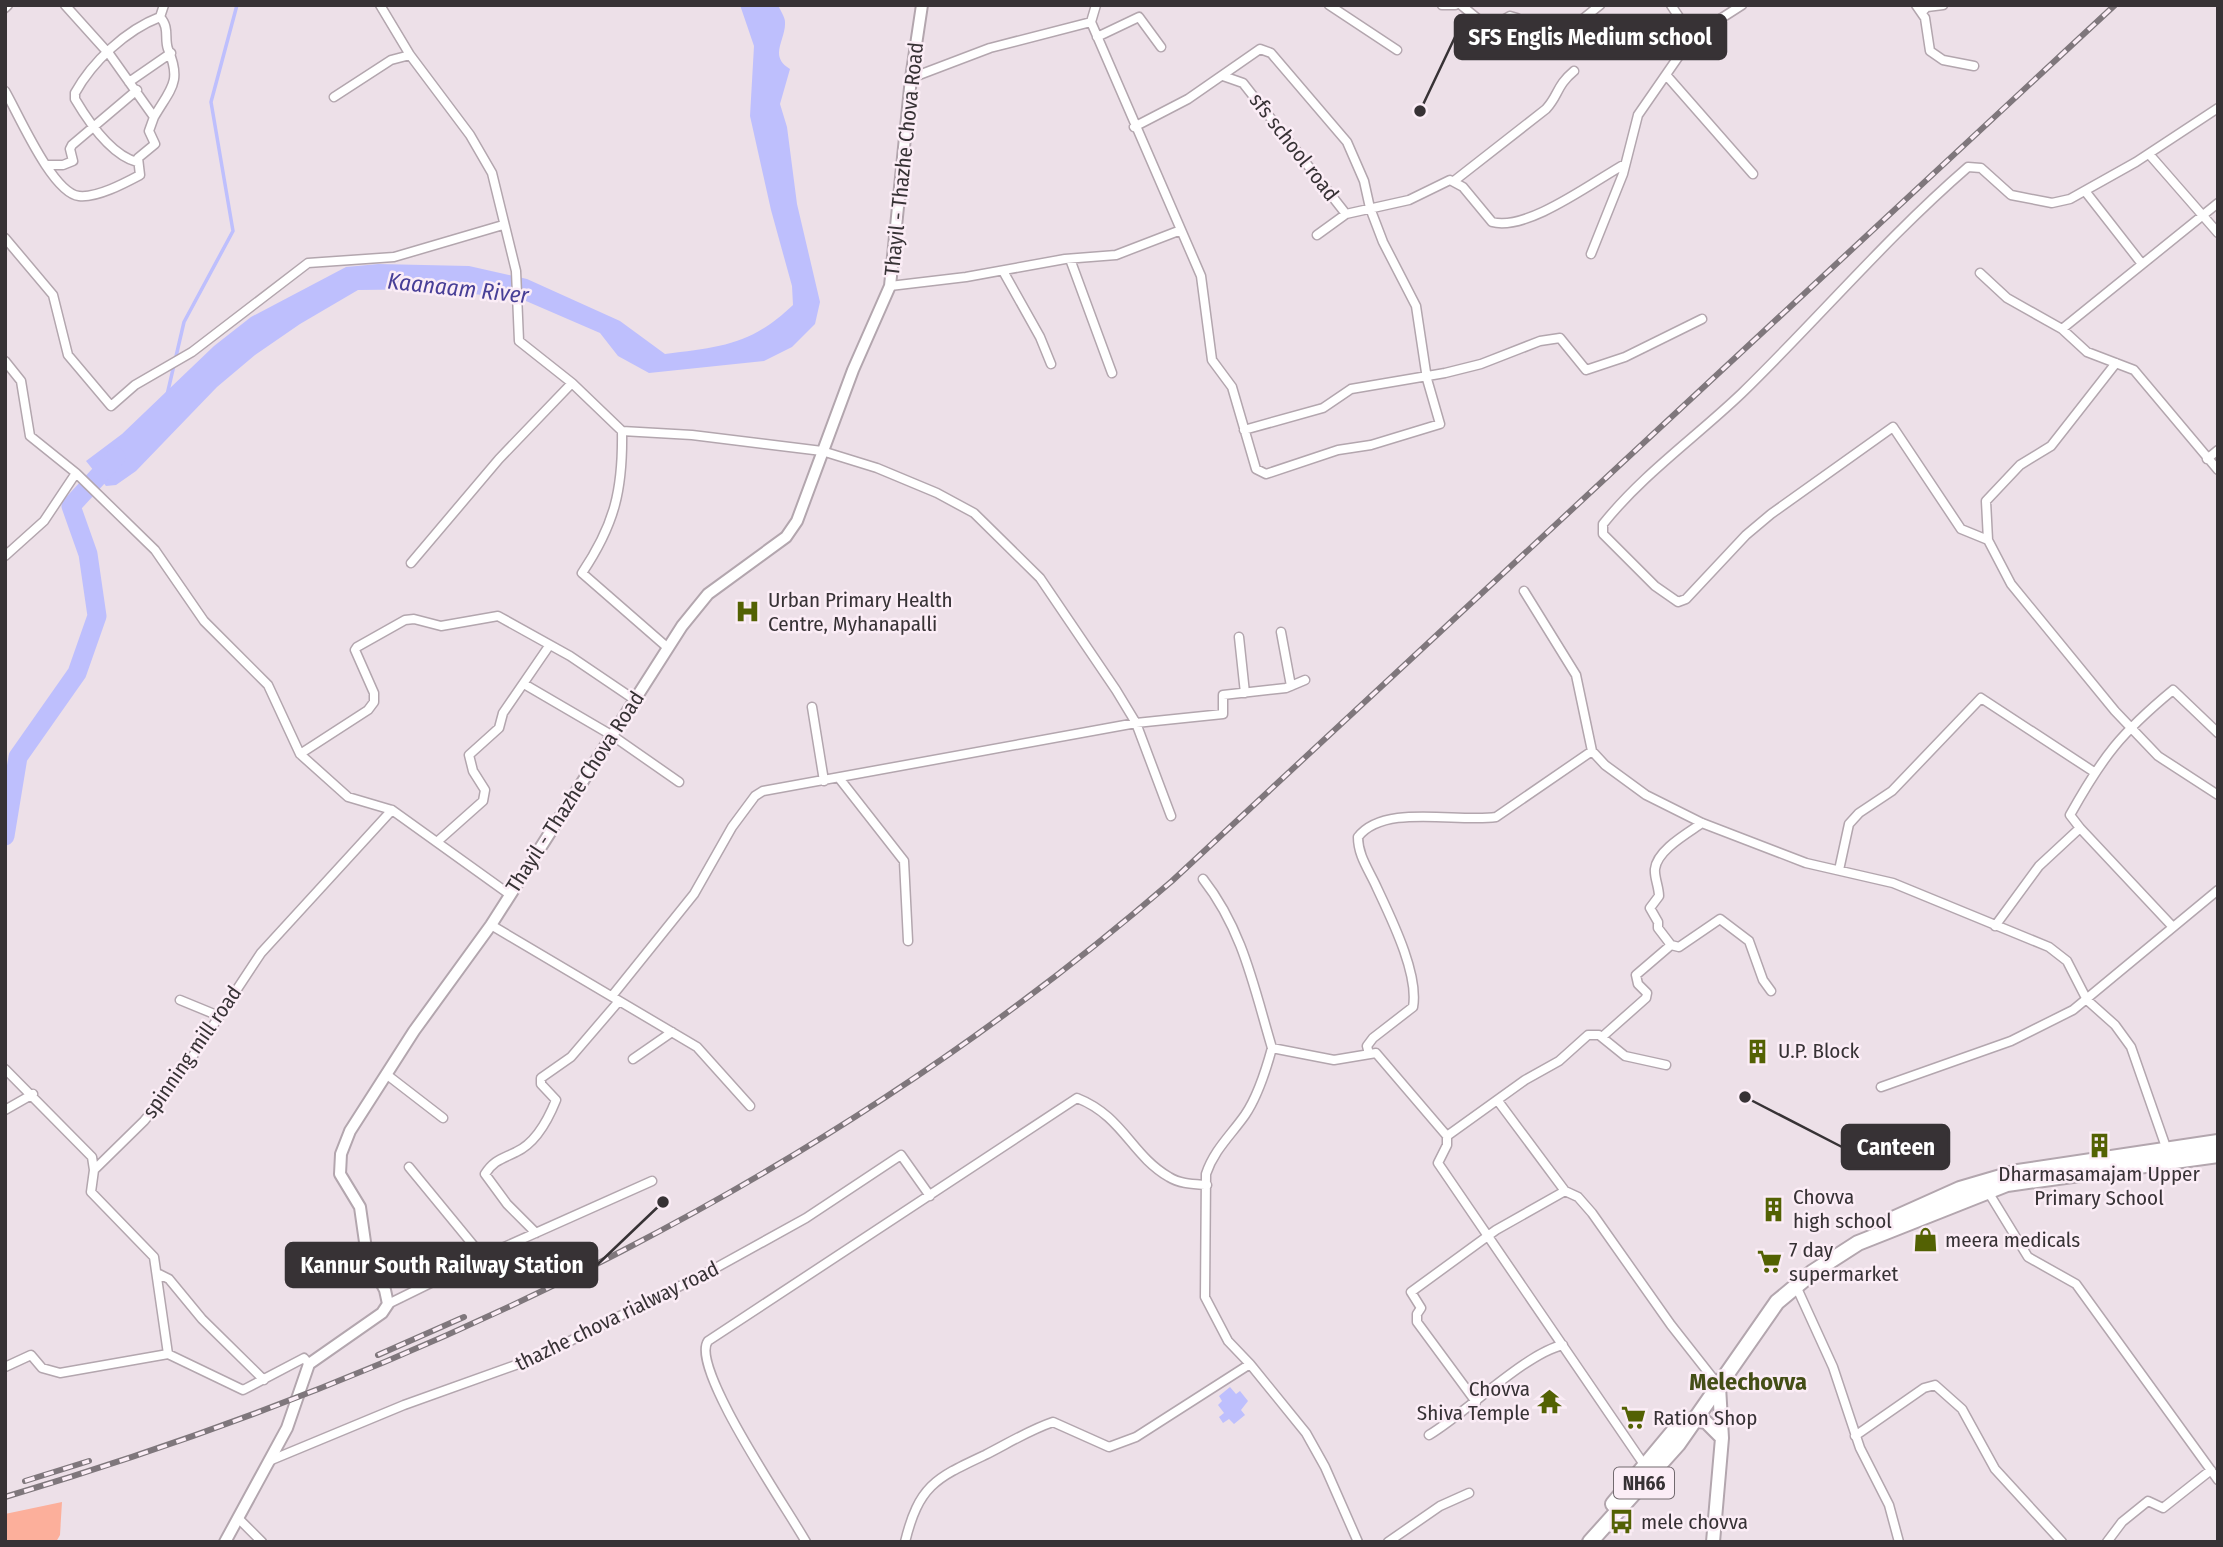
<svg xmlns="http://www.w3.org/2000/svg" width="2223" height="1547" viewBox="0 0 2223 1547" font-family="'Fira Sans Condensed',sans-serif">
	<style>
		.green { fill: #fcaf9b }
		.water { fill: #bebffd }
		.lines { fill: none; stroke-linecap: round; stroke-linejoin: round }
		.stream { stroke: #bebffd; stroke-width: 3.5 }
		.river { stroke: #bebffd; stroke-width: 19 }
		.minor-casing { stroke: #b3a6ae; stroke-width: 11 }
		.tertiary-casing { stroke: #b3a6ae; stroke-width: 14 }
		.secondary-casing { stroke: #b3a6ae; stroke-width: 16 }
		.trunk-casing { stroke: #b3a6ae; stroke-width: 18 }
		.minor { stroke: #fff; stroke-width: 8 }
		.tertiary { stroke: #fff; stroke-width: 10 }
		.secondary { stroke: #fff; stroke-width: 12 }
		.trunk { stroke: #fff; stroke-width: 14 }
		.rail-casing { stroke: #7f777c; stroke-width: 6 }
		.rail { stroke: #fbedf6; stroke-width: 3.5; stroke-dasharray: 10; stroke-linecap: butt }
		.labels { text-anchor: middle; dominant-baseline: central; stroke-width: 5; stroke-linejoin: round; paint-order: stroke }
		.shield { fill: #fbedf6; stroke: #726a6f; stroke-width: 2 }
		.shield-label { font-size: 19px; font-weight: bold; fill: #373235 }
		.street-label { font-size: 21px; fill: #373235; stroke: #fbedf6 }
		.poi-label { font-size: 21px; fill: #373235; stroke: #fbedf6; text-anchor: start }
		.water-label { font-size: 23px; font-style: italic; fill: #483f97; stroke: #fbedf6 }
		.quarter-label { font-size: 24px; font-weight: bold; fill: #444e16; stroke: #fbedf6 }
		.leader { fill: none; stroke: #373235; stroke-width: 2.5 }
		.callout-dot { fill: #373235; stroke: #fbedf6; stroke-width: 2.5 }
		.callout { fill: #373235; stroke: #373235; stroke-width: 2.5 }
		.callout-label { font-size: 23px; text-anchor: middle; font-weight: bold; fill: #fff }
	</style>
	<rect width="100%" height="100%" fill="#ede0e8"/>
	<!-- green -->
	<path class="green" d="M62,1502l-2,33 -4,7h-51v-28z"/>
	<!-- water -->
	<path class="water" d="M740,5h38c2,5 7,12 7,17 1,18 -17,34 5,47l-10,35 7,23 10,77 23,98 -5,22 -23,23 -28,14 -115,12 -31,-17 -18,-23 -74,-32 -89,-12 -79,1 -58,34 -45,31 -38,32 -81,84 -20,14 -10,1 -20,-25 36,-27 92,-88 37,-29 95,-50 32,-3 91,2 58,13 93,42 45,33c56,-7 86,-9 128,-49l-1,-19 -21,-76 -21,-94 4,-70z
		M1230,1387l6,7 4,-3 8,10 -7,9 4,5 -11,9 -5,-5 -6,4 -4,-6 5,-4 -6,-8 4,-4 -3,-5z"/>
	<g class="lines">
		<!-- stream -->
		<path class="stream" d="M167,395l17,-73 49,-91 -22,-129 26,-97"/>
		<!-- river -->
		<path class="river" d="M5,836l13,-79 59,-84 20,-57 -9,-62 -17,-48 45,-49"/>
		<defs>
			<path id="minor" d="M380,5l30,50 60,80 22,38 24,98 3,70 53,42 50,48 70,4 130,16 55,17 60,25 37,20 66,65 76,112 20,33 35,93
				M1096,5l-5,17 110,254 11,84 20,27 24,82 10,5 72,-24 33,-5 69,-21 -13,-45 -11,-73 -33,-64 -13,-34 -6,-27 -17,-39 -76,-89 -11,-4 -72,50 -54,28
				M1329,5l68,45
				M1442,5h13
				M1461,5l28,23 21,-12 7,2 21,33 10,-4 52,-42
				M1671,5l21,32
				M1916,5l9,13 5,33 13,9 31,6
				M5,8l3,-3
				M1922,12l5,-5 16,-2
				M160,17l4,-12
				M1097,37l42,-20 22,30
				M1223,76l20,7 103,131
				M1667,76l86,98
				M911,78l79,-30 101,-26
				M129,82l42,-29
				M5,91c13,22 47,102 74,105 18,2 46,-13 61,-21l-2,-17 17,-14 -6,-13 5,-14 -44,-62 -45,-50
				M334,97l57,-37 19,-5
				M2218,108l-82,54 -66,37 -18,4 -41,-8 -30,-27 -13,-1c-81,70 -150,152 -226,226 -46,44 -99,81 -139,131v10l52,52 23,16 8,-3 60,-64 25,-21 122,-87 68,102 27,11 23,44 104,127 43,45 60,39
				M2149,154l69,79
				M137,162c-26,-7 -49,-41 -62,-63v-6c17,-31 51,-63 85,-76 10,11 4,21 8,32 14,33 3,39 -14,68
				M47,165h16l10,-4 -3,-12 2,-4 65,-55
				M1454,181l92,-72c13,-14 10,-23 28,-38
				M2085,191l57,73
				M1317,235l29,-21 63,-14 41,-20 13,7 29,35c35,10 102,-41 133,-58
				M5,238l48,57 15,60 43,51 24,-21 57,-33 116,-89 86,-6 109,-32
				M1591,254l32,-80 15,-59 54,-78 50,-32
				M1070,259l42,114
				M1003,271l37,66 11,27
				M1980,273l27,25 55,31 25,23 47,18 84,100
				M890,286l76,-9 99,-18 51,-4 65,-25
				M2062,329l156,-126
				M5,361l16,20 9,55 46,37 79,77 49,71 64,64 32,69 48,43 44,13 117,84
				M1244,430l79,-22 28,-19 94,-16 36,-9 59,-23 20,-3 26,32 39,-13 77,-38
				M622,431c1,58 -7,93 -40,142l86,75
				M2207,459l11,-9
				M1988,540l-2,-39 34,-36 31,-19 65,-83
				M5,556l39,-35 32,-48
				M411,563l88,-104 73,-76
				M1524,591l52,84 16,76 13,14 41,30 56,28 104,40 87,20 156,64 18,14 20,39 28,25 16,22 36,103
				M1281,632l10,54
				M1239,637l6,56
				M524,684l89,52 66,46
				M812,707l12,74
				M300,754l68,-44 6,-8v-9l-19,-43 2,-3 48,-27 9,-1 27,7 57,-10 72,40 65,44
				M839,778l65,83 4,80
				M1702,823c-14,10 -45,27 -47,46 -1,8 4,18 4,27l-9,12 8,14v6l13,17 8,2 41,-28 29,22 14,39 8,11
				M2080,828l92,98
				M438,841l45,-40 2,-11 -12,-19 -4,-16 30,-27 4,-15 46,-67
				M1839,870l10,-46 10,-11 33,-22 89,-93 113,74
				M1203,879c40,51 51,109 69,169
				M491,925l206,122 53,59
				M1995,926l44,-60 41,-38 -10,-13c33,-59 51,-82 103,-125l45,43
				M612,996l82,-102 38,-67 23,-31 8,-5 373,-68 87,-9v-19l63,-7 19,-8
				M180,1000l39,16
				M1602,1037l44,-39 1,-5 -9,-9 -2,-9 35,-30
				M1369,1054l-2,-8 6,-8 40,-31c6,-33 -22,-89 -36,-119 -8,-18 -19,-32 -19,-51 26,-34 100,-14 138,-20l96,-66
				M633,1059l39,-27
				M5,1069l87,88 2,13
				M386,1074l57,44
				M1881,1087l130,-46 62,-31 145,-120
				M1498,1101l67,90
				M5,1110l28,-16
				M1447,1136l78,-56 34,-19 29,-26h11l26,21 41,9
				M409,1167l74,90
				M1987,1190l41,67 48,27 142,196
				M536,1233l-29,-29 -22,-30c9,-14 17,-15 31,-22 20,-9 32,-32 40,-52l-15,-16v-6l30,-21 48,-56
				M159,1278v-4l10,5 33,40 62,61
				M1796,1286l37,81 27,81 29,57 10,37
				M388,1304l114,-56 150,-67
				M309,1364l-5,-6 -61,32 -75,-36 -14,-97 -63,-65 3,-22 50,-49 31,-38 86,-130 131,-143
				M1250,1364l-22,-23 -23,-44 1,-123c8,-24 25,-39 39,-59 13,-19 21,-45 27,-67l62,12 42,-7 71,83v9l-9,18 207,303
				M5,1367l26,-12 11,13 18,5 108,-19
				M1476,1402l-59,-80v-8l4,-6 -10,-16 85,-62 69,-39 13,6 14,16 79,112 48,61
				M1429,1435c37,-22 97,-82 134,-90
				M1855,1436l69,-48 11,-3 27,24 33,60 67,73
				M269,1461l135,-56 134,-48 174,-87 94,-52 95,-63 29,41
				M238,1518l24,24
				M806,1542c-17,-31 -117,-175 -98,-201l369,-243c46,18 54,57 92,79 11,7 25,7 38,8
				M905,1542c14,-57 31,-64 80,-87 22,-11 44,-25 68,-33l56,25 27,-10 114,-73 56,69 19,34 33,75
				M1388,1542l52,-36 29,-13
				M2107,1542l15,-20 26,-21 15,7 48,-38"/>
			<path id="tertiary" d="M225,1542l62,-114 22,-64 73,-51 6,-9 -3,-14 -18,-34 -7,-49 -20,-33 1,-20 9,-23 64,-100 77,-106 191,-299 26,-32 78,-57 11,-16 56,-151 37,-84 21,-208 11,-73"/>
			<path id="secondary" d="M1694,1420l12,2 16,16
				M1713,1542l9,-104 -3,-52"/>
			<path id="trunk" d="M1893,1219l67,-30 58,-17 200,-30
				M1613,1504l60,-72 16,-9
				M1590,1542l88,-98 99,-142 36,-30 45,-29 149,-59 211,-29"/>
		</defs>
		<!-- minor casing -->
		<use href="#minor" class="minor-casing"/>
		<!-- tertiary casing -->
		<use href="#tertiary" class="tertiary-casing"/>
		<!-- secondary casing -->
		<use href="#secondary" class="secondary-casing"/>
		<!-- trunk casing -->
		<use href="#trunk" class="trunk-casing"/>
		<!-- minor -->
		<use href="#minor" class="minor"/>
		<!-- tertiary -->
		<use href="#tertiary" class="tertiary"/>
		<!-- secondary -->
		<use href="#secondary" class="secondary"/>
		<!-- trunk -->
		<use href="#trunk" class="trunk"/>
		<defs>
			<path id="rail" d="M378,1355l86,-38
				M25,1481l64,-20
				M5,1497c425,-126 830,-324 1167,-616l943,-876"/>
		</defs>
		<!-- rail casing -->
		<use href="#rail" class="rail-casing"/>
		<!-- rail -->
		<use href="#rail" class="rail"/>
	</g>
	<!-- icons -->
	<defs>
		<symbol id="hospital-bare" viewBox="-9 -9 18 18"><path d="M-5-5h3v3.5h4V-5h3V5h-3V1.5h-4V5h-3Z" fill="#536103" stroke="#fbedf6" stroke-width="2.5" paint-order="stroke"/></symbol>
		<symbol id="building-bare" viewBox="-9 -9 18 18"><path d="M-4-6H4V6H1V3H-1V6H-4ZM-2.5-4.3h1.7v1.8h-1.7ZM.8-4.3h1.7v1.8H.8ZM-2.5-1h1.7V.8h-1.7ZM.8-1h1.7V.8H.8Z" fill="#536103" stroke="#fbedf6" stroke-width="2.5" paint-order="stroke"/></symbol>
		<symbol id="shop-bare" viewBox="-9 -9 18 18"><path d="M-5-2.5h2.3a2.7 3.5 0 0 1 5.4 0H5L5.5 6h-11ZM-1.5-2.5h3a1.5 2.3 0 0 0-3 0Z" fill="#536103" stroke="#fbedf6" stroke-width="2.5" paint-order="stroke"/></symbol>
		<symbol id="supermarket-bare" viewBox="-9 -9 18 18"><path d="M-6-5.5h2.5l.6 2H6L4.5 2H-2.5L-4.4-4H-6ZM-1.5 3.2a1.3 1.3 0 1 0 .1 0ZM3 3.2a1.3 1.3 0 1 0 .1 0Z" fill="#536103" stroke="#fbedf6" stroke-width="2.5" paint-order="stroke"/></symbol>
		<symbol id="temple-bare" viewBox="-9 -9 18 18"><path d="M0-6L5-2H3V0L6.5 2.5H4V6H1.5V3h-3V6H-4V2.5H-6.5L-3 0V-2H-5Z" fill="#536103" stroke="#fbedf6" stroke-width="2.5" paint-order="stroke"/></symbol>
		<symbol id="bus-bare" viewBox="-9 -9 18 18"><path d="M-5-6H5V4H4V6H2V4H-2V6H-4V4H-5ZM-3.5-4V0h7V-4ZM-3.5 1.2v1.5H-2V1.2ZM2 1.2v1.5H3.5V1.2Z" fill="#536103" stroke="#fbedf6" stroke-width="2.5" paint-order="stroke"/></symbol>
	</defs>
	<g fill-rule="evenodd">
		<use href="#hospital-bare" x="730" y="594" width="35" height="35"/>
		<use href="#building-bare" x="1740" y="1034" width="35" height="35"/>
		<use href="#building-bare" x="2082" y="1128" width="35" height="35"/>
		<use href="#building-bare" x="1756" y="1192" width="35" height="35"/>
		<use href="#shop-bare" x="1908" y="1222" width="35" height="35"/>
		<use href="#supermarket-bare" x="1752" y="1244" width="35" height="35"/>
		<use href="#temple-bare" x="1532" y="1384" width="35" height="35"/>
		<use href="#supermarket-bare" x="1616" y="1400" width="35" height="35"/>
		<use href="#bus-bare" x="1604" y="1504" width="35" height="35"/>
	</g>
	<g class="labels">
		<!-- shield labels -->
		<rect class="shield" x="1614" y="1467.5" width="60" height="31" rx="5"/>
		<g class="shield-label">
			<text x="1644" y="1483">NH66</text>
		</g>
		<!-- street labels -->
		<g class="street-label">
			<text transform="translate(1294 147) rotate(52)">sfs school road</text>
			<text transform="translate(904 159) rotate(-84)">Thayil - Thazhe Chova Road</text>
			<text transform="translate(575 792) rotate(-57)">Thayil - Thazhe Chova Road</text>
			<text transform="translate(192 1052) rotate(-55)">spinning mill road</text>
			<text transform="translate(617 1316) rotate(-26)">thazhe chova rialway road</text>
		</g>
		<!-- poi labels -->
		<g class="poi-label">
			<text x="768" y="600">Urban Primary Health<tspan x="768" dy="24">Centre, Myhanapalli</tspan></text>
			<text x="1778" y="1051">U.P. Block</text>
			<text x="2099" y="1174" text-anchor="middle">Dharmasamajam Upper<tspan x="2099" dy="24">Primary School</tspan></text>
			<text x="1793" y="1197">Chovva<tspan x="1793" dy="24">high school</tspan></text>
			<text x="1945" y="1240">meera medicals</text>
			<text x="1789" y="1250">7 day<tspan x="1789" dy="24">supermarket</tspan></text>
			<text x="1530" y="1389" text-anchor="end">Chovva<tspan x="1530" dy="24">Shiva Temple</tspan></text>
			<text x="1653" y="1418">Ration Shop</text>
			<text x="1641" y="1522">mele chovva</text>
		</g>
		<!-- water labels -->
		<g class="water-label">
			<text transform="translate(458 288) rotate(6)">Kaanaam River</text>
		</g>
		<!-- quarter labels -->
		<g class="quarter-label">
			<text x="1748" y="1382">Melechovva</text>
		</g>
	</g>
	<!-- callouts -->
	<path class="leader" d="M1420 111L1455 37M1745 1097L1842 1147M663 1202L597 1265"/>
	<g class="callout-dot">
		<circle cx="1420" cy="111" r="7"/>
		<circle cx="1745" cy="1097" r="7"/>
		<circle cx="663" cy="1202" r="7"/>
	</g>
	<g class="callout">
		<rect x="1455" y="15" width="271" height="44" rx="7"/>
		<rect x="1842" y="1125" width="107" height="44" rx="7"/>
		<rect x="286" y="1243" width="311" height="44" rx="7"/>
	</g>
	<g class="callout-label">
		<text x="1590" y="45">SFS Englis Medium school</text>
		<text x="1896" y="1155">Canteen</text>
		<text x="442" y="1273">Kannur South Railway Station</text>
	</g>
	<!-- border -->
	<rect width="2223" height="1547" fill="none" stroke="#373235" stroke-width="14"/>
</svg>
